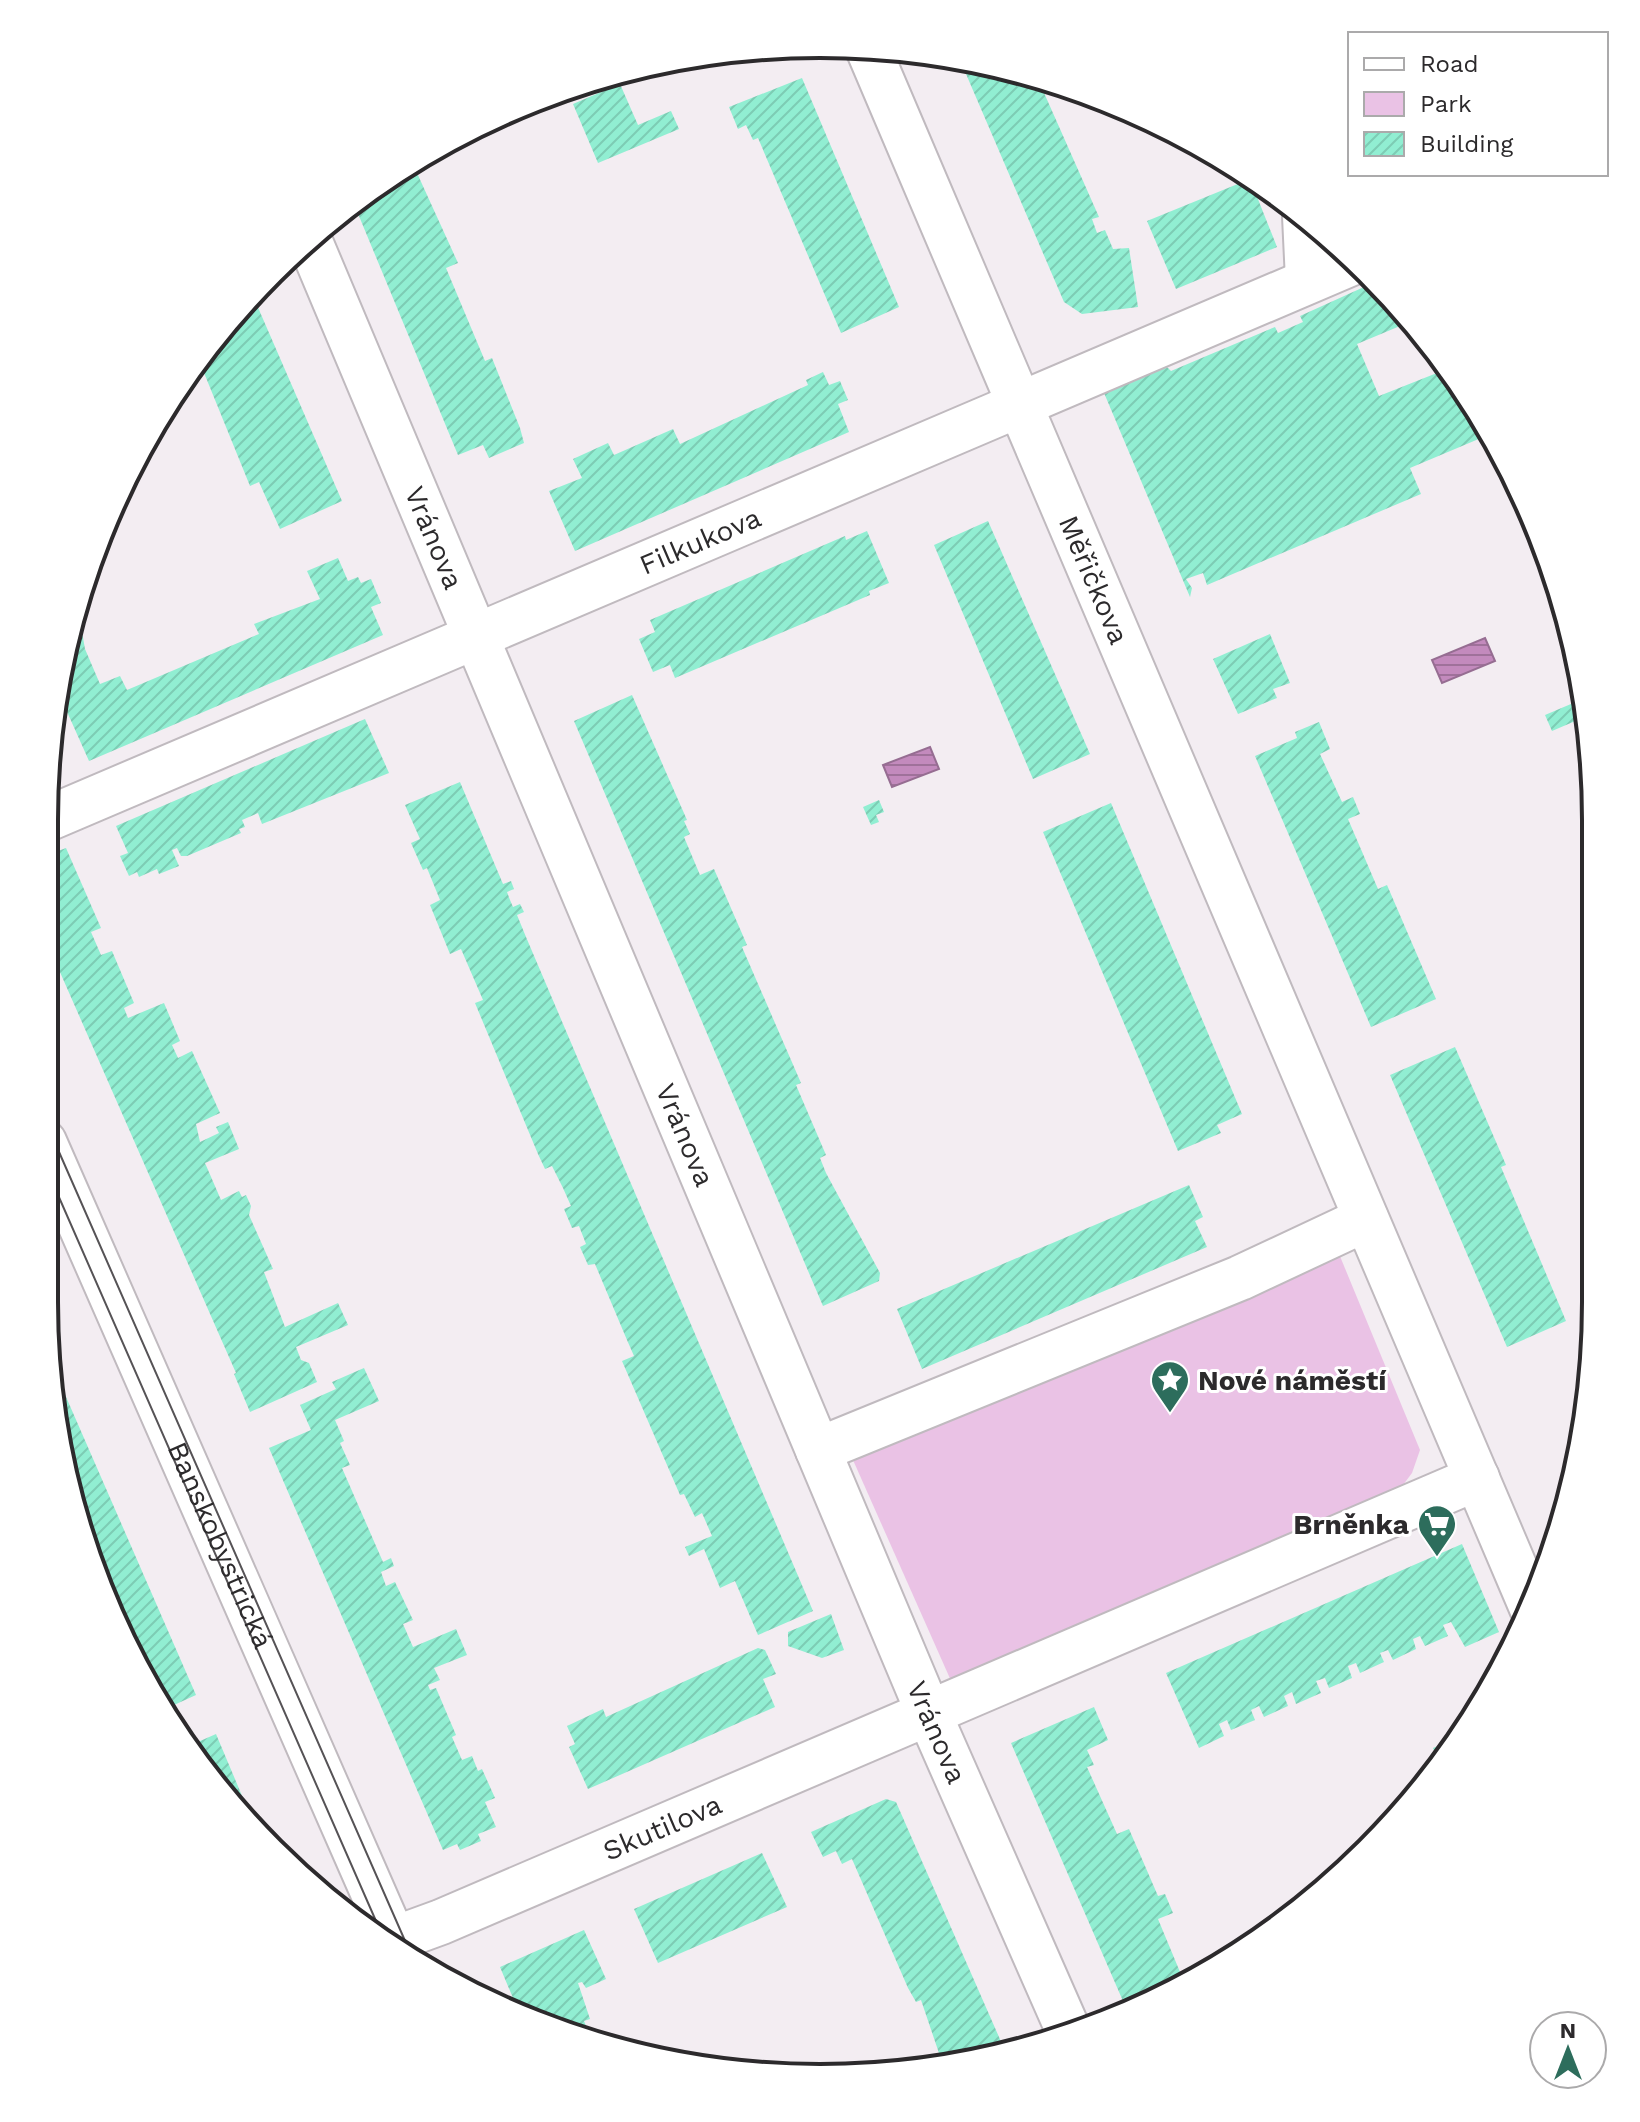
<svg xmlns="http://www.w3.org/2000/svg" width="1640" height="2122" viewBox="0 0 1640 2122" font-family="'Work Sans',sans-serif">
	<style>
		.park { fill: #eac2e5 }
		.water { fill: url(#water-rules); stroke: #966d92; stroke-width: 2 }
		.building { fill: url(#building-hatch) }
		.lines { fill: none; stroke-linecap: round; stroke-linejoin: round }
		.street-casing { stroke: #c0babf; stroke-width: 48 }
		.secondary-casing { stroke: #c0babf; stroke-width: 48 }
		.street { stroke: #fff; stroke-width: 44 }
		.secondary { stroke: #fff; stroke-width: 44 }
		.tram { stroke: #565356; stroke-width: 2 }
		.labels { text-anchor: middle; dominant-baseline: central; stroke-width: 6; stroke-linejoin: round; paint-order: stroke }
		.street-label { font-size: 28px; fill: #2c2a2c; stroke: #fff }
		.poi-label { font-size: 28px; font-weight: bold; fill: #2c2a2c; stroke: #fff; text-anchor: start }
		.rim { fill: none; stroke: #2c2a2c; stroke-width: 4 }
	</style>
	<defs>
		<pattern id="water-rules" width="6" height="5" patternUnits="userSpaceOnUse" patternTransform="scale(2)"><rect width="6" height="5" fill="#c38abd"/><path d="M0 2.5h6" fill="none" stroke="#9f719a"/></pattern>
		<pattern id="building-hatch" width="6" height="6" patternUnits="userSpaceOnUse" patternTransform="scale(2)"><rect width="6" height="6" fill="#91eed2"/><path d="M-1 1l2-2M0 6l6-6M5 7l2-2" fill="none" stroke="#7dccb4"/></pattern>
	</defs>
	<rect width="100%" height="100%" fill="#f3edf2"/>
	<!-- park -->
	<path class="park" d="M1337,1249l83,201 -8,23 -18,24 -438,195 -107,-241z"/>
	<!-- water -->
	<path class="water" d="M1485,638l10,23 -53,22 -10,-23z
		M930,747l9,22 -47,18 -9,-22z"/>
	<!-- building -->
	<path class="building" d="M960,60l77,17 62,140 -7,2 5,14 8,-3 8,19 16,-1 9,59 -56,7 -18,-12z
		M802,78l97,229 -58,26 -83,-195 -5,2 -7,-15 -8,4 -9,-22z
		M620,84l18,41 33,-14 8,18 -81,34 -25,-59z
		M412,162l46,101 -12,5 39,93 7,-3 28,70 4,15 -35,15 -6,-13 -25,10 -104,-251z
		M1250,179l27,68 -101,42 -29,-68z
		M1375,282l37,39 -55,23 22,52 68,-27 50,75 -12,5 -4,-11 -71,30 11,26 -214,91 -4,-12 -17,6 6,9 -2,9 -91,-216 59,-23 13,13 104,-44 3,6 25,-11 -3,-6z
		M253,296l89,205 -62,28 -21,-47 -9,4 -52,-128z
		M823,372l6,13 11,-4 8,19 -10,4 11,28 -274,119 -26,-60 33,-13 -9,-19 35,-16 6,12 59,-26 7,15 128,-59 -2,-5z
		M988,521l102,233 -57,25 -99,-234z
		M867,531l22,52 -20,8 1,4 -195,83 -5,-13 -17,7 -14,-33 16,-7 -5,-12 195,-84 1,4z
		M338,558l10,23 10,-4 3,6 10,-4 10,24 -10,4 12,28 -294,126 -29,-65 18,-87 7,40 15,35 20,-8 7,14 132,-56 -5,-10 66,-25 -13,-28z
		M1270,634l20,49 -17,6 4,9 -39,16 -25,-55z
		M632,695l55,125 -3,1 6,13 -6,3 16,38 14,-6 33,76 -5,2 59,136 -5,2 30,70 -6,3 6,15 54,100 -1,8 -56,25 -249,-585z
		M1578,701l2,18 -28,12 -7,-16z
		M365,719l24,54 -127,51 -4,-11 -16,7 3,7 -6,2 2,4 -54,23h-6l-4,-8 -5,2 7,16 -20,8 -2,-5 -18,8 -2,-5 -8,4 -9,-20 8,-3 -12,-27z
		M1319,722l11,27 -10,5 22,48 11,-5 7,17 -12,5 30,70 9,-4 49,114 -65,28 -116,-271 42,-18 -2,-6z
		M460,782l43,102 8,-3 3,8 -7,3 3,8 3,7 7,-3 4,8 -7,3 9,22 287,674 -55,24 -23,-54 -15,7 -16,-39 -15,7 -4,-9 27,-11 -10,-23 -7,4 -11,-23 -4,1 -58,-134 12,-5 -7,-16 -32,-76 -7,1 -8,-18 6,-3 -7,-18 -7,2 -8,-19 7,-3 -8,-18 -11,-22 -7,3 -7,-15 -63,-151 8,-3 -22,-51 -11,5 -20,-49 10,-5 -13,-32 -4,2 -12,-27 9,-4 -15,-34z
		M879,800l5,12 -8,3 3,7 -8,3 -8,-18z
		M1111,803l131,311 -25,11 4,8 -43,18 -135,-319z
		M66,848l35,80 -10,4 10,23 11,-4 22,52 -10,5 4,10 36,-15 16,38 -8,4 6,13 14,-7 28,62 -24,11 4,18 19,-9 -3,-6 12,-5 11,27 -34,14 16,37 18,-9 3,6 4,-2 5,11 -2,9 24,54 -9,3 21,55 53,-24 10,22 -52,22 5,13 8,3 8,19 -67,30 -16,-38 2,-1 -191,-435v-82z
		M1455,1047l51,118 -5,2 65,154 -59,26 -117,-272z
		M1189,1185l14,32 -8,4 12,26 -285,122 -25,-60z
		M53,1367l143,328 -33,15 -15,-20 -77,-187z
		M364,1368l15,33 -44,19 9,21 -4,2 10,22 -8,3 41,94 8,-4 3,8 -13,6 5,14 9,-4 18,38 -10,4 10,23 43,-18 11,26 -33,13 6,12 -12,5 2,5 6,-2 20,47 -4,2 10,23 10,-4 6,15 4,-2 13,29 -10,4 11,25 -18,7 3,7 -21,9 -3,-6 -14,6 -174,-402 42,-18 -11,-25 36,-16 -4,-7z
		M1462,1544l37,88 -34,15 -14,-25 -8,3 5,11 -23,10 -5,-10 -7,3 3,10 -23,11 -5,-10 -8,3 4,9 -24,11 -4,-10 -8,3 4,12 -23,10 -4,-10 -9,3 5,12 -25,11 -4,-12 -8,4 4,10 -24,11 -5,-11 -8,4 4,10 -24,10 -4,-10 -8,4 5,12 -25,12 -33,-75z
		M831,1614l13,36 -22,8 -34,-12v-14z
		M758,1648l7,2 11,24 -13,5 12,28 -187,82 -19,-42 6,-3 -8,-18 36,-17 3,8z
		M1094,1707l14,33 -21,10 7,15 -7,2 30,67 12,-5 29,67 7,-2 8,19 -15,6 27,65 -59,24 -115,-265z
		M216,1734l40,95h-1l-64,-84z
		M1463,1736l-23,28 -7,-16z
		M886,1799l10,3 110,251 -64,9 -21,-62 -5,2 -8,-14 -56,-129 -10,5 -6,-13 -13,6 -12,-25z
		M762,1853l25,54 -129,56 -24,-54z
		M584,1930l22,49 -20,9 -4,-6 -4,1 12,36 -6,2 8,19 -74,-30 -18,-43z"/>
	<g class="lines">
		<defs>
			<g id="street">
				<path id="s1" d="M867,46l665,1562"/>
				<path d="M1305,216l3,64"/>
				<path id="s2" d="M308,237l621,1477 140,318"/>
				<path id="s3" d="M45,820l1309,-558"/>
				<path d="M818,1450l422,-172 126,-59"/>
				<path id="s4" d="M389,1941l52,-19 1036,-444"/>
			</g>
			<g id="secondary">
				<path id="s5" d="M44,1142l353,805"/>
			</g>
		</defs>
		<!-- street casing -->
		<use href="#street" class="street-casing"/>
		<!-- secondary casing -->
		<use href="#secondary" class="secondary-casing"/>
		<!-- street -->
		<use href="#street" class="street"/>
		<!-- secondary -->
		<use href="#secondary" class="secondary"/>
		<!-- tram -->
		<path class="tram" d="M45,1120l368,839
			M44,1163l339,774"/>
	</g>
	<!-- icons -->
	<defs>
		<symbol id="sight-pin" viewBox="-11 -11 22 30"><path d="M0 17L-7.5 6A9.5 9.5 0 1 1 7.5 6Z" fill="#2d6d5c" stroke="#fff"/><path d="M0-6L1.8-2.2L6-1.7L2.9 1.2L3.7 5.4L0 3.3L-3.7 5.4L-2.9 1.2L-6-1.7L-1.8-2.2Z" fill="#fff"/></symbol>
		<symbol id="supermarket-pin" viewBox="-11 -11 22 30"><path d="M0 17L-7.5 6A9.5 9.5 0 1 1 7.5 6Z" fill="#2d6d5c" stroke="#fff"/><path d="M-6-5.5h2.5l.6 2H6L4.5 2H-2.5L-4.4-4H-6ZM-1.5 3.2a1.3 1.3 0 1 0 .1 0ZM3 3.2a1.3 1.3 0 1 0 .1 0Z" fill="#fff"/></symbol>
	</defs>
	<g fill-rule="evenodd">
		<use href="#sight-pin" x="1148" y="1358" width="44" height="60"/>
		<use href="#supermarket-pin" x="1415" y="1502" width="44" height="60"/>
	</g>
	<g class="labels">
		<!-- street labels -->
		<g class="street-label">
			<text stroke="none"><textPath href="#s2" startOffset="326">Vránova</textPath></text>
			<text stroke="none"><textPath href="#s3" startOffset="712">Filkukova</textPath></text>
			<text stroke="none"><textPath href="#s1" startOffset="580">Měřičkova</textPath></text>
			<text stroke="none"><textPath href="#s2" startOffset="974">Vránova</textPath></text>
			<text stroke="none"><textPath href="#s5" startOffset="440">Banskobystrická</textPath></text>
			<text stroke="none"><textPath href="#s2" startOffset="1622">Vránova</textPath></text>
			<text stroke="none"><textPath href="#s4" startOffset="296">Skutilova</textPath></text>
		</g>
		<!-- poi labels -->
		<g class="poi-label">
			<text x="1198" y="1380">Nové náměstí</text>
			<text x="1409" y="1524" text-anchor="end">Brněnka</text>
		</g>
	</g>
	<!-- crop -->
	<path d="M0 0H1640V2122H0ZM820 58H820A762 762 0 0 1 1582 820V1302A762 762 0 0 1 820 2064H820A762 762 0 0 1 58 1302V820A762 762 0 0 1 820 58Z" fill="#fff" fill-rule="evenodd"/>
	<path class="rim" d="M820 58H820A762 762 0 0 1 1582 820V1302A762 762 0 0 1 820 2064H820A762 762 0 0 1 58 1302V820A762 762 0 0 1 820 58Z"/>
	<!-- legend -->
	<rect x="1348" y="32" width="260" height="144" fill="#ffffff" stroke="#abaaab" stroke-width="2"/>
	<rect x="1364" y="58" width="40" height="12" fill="#ffffff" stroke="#abaaab" stroke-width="2"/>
	<text x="1420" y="72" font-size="24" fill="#2c2a2c">Road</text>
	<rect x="1364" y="92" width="40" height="24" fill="#eac2e5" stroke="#abaaab" stroke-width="2"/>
	<text x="1420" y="112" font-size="24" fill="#2c2a2c">Park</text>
	<rect x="1364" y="132" width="40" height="24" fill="url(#building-hatch)" stroke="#abaaab" stroke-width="2"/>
	<text x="1420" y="152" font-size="24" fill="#2c2a2c">Building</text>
	<!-- north arrow -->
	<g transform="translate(1568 2050)"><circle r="38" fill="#ffffff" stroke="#abaaab" stroke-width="2"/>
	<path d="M0-6L14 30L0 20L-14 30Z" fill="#2d6d5c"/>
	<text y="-12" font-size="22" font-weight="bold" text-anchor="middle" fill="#2c2a2c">N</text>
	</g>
</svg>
